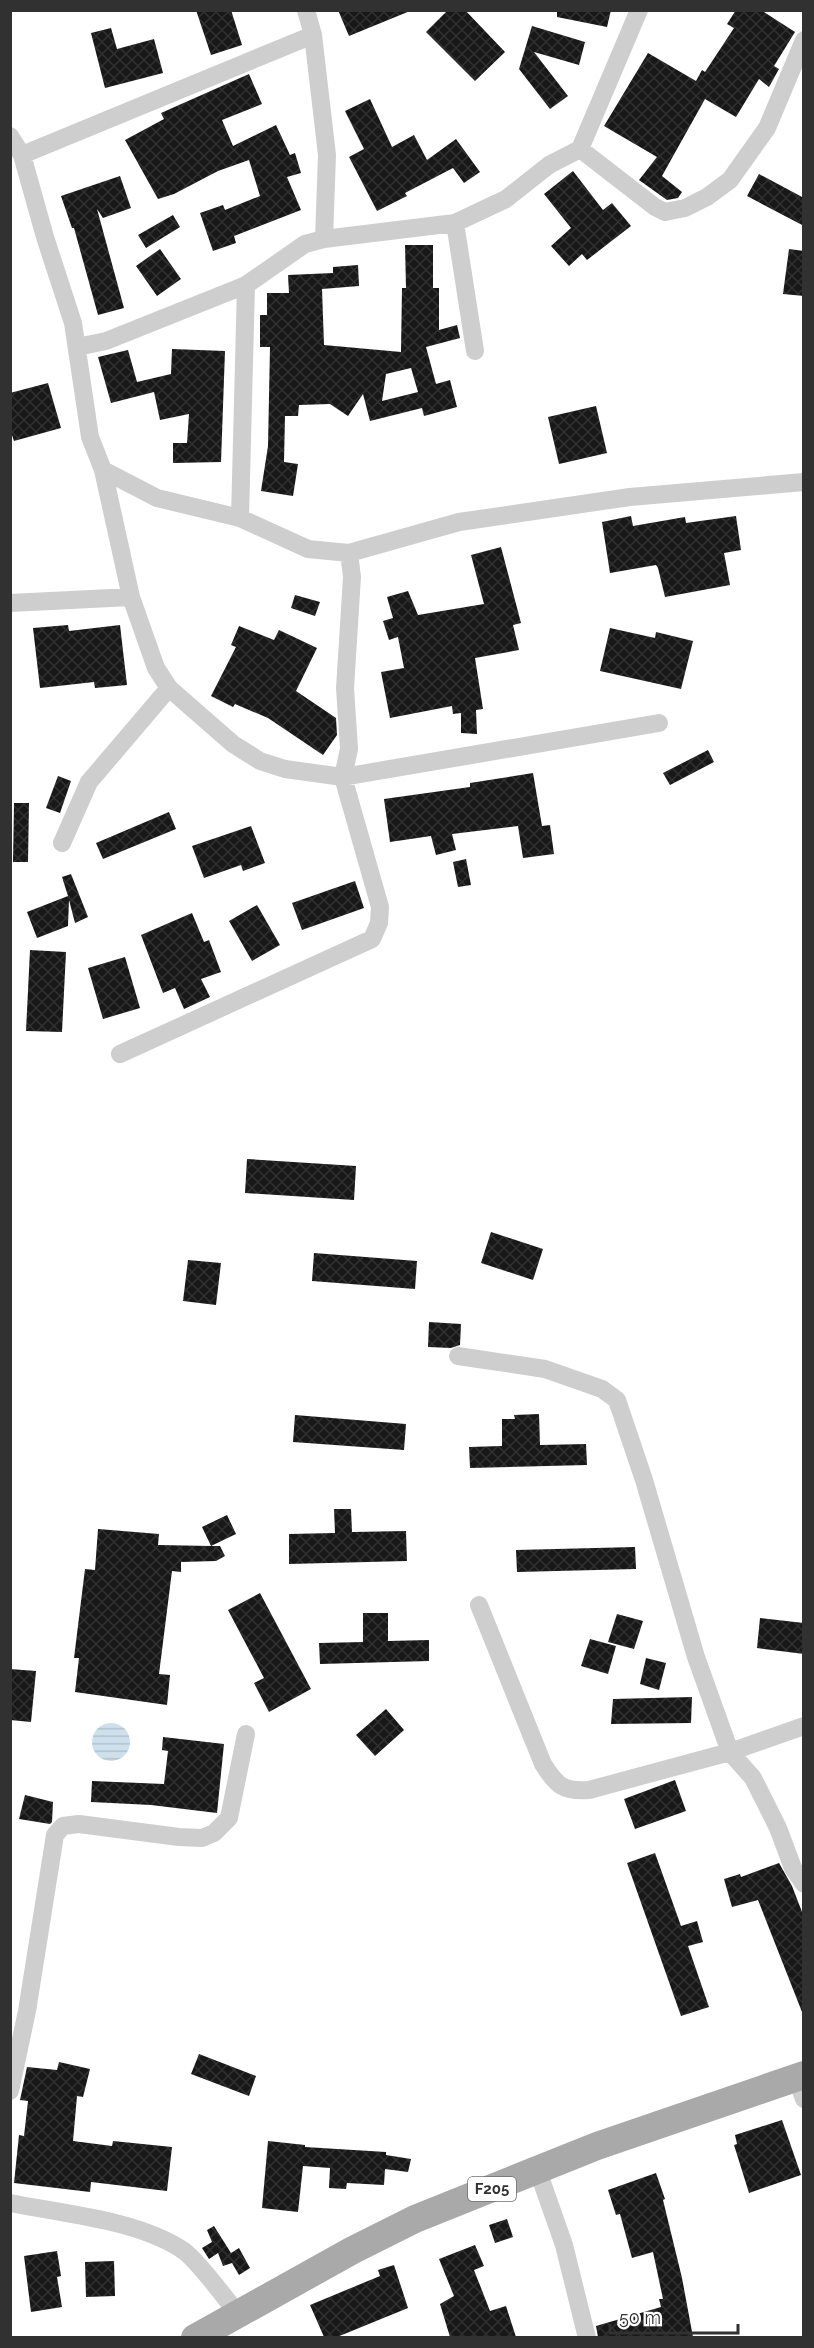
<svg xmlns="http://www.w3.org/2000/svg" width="814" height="2348" viewBox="0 0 814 2348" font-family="Raleway,sans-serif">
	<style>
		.water { fill: url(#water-rules) }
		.building { fill: url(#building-cross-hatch); fill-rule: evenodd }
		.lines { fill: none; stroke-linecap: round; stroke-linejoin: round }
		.minor { stroke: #cecece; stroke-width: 18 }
		.primary { stroke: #a9a9a9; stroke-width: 28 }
		.labels { text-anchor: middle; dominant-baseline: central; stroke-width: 6; stroke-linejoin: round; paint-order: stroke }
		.shield { fill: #fff; stroke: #6f6f6f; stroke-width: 1.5 }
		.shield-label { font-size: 15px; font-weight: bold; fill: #313131 }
	</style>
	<defs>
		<pattern id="water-rules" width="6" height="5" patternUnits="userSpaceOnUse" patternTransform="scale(1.5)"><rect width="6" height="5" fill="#cde0ec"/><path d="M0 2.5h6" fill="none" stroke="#b0c1cb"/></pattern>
		<pattern id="building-cross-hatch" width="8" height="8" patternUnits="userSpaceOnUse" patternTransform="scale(1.5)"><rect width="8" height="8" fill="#181818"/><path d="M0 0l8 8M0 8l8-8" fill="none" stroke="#313131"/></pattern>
	</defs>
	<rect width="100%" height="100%" fill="#fff"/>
	<!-- water -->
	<path class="water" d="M92 1742a19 19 0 1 1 38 0a19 19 0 1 1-38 0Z"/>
	<!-- building -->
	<path class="building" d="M196,10h35l11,35 -31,10z
		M338,10h72v1l-61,25z
		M448,10h17l40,42 -30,29 -49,-49z
		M557,10h54l-4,17 -50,-10z
		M736,10h25l34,22 -21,34 5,3 -10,18 -10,-8 -23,38 -31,-18 -43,77 20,16 -4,6 -11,2 -28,-20 18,-23 -53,-31 44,-73 48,28 6,-11 3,2 29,-44 -7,-4z
		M532,26l53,16 -6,23 -45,-13 34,44 -18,13 -31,-40z
		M111,28l6,21 37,-10 9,34 -58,15 -14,-55z
		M249,74l13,30 -40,16 11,26 43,-21 14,30 5,-2 6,20 -14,4 14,33 -67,26 2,7 -23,8 -13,-38 23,-8 2,5 35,-14 -11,-36 -31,11 -44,23 -16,5 -33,-59 39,-21 -3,-6z
		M370,99l22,48 22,-12 13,25 29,-21 24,33 -16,11 -11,-15 -48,25 2,3 -30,15 -28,-54 15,-8 -19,-38z
		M573,171l30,39 9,-7 19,23 -44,34 -5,-6 -13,12 -18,-20 20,-18 -27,-34z
		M759,174l45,24v28l-57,-30z
		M120,176l11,32 -28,10 -6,-9 27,99 -26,7 -24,-87h-2l-11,-32z
		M173,215l7,12 -34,21 -8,-13z
		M405,245h28v43h6v42l18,-5 3,13 -34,9 10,37 14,-4 7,27 -33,9 -2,-8 -52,13 -7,-27 -15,22 -18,-12 -31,1 -1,11h-13l-1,46 14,2 -5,32 -32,-5 7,-45 2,-99h-10v-32h7v-22h22l-1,-18 45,-2v-6l25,-2 1,21 -37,3 2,56 77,7 1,-64h4zM411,368l7,24 -36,9 4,-27z
		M160,249l21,30 -24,17 -21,-30z
		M789,249l15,2v45l-21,-2z
		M172,349l53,2 -4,111 -48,1v-20h14l2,-29 -29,6 -6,-28 -43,11 -13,-46 30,-7 9,32 34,-8z
		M48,383l13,45 -47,13 -4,-12v-36z
		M596,406l11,47 -48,11 -11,-47z
		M631,516l2,10 52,-9 1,6 50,-7 5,34 -17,3 6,32 -65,12 -7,-29 -2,-3 -46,8 -8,-51z
		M501,547l20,76 -8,2 6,25 -44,8 8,51 -7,1 1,24 -16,-1v-20l-8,1 -1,-8 -62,12 -9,-46 23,-4 -6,-31 -9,3 -6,-19 10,-3 -6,-21 21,-6 10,24 66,-11 -13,-49z
		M295,595l25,7 -5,14 -24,-8z
		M68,625l1,6 51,-6 7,60 -32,3 -1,-6 -54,6 -7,-60z
		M239,626l35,14 5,-10 38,18 -21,43 40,27 1,17 -14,20 -55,-37 -33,-14 -2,3 -22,-11 25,-49 -5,-2z
		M610,628l45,10 1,-6 37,9 -12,48 -81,-18z
		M708,750l6,12 -44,23 -7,-12z
		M533,773l9,53 8,-1 4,29 -31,4 -5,-32 -66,8 4,16 -20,5 -5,-19 -41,6 -6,-43 86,-12v-4z
		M58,776l13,5 -11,32 -14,-5z
		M14,803h15l-1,59h-15z
		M169,812l7,17 -73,30 -7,-16z
		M251,826l14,37 -22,8 -2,-6 -37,13 -12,-32z
		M466,859l5,26 -13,2 -5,-25z
		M71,874l17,43 -13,6 -6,-23 -1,26 -31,12 -10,-26 41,-16 -6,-19z
		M355,881l9,27 -62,22 -10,-27z
		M257,905l23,40 -28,16 -23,-40z
		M192,913l12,29 5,-2 12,32 -20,7 9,18 -26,12 -9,-21 -12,5 -22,-58z
		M30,950l36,2 -4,80 -36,-1z
		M125,957l15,51 -37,11 -15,-51z
		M247,1159l109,7 -2,34 -109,-7z
		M491,1232l52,17 -10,31 -52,-17z
		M314,1253l103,8 -2,28 -103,-8z
		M188,1260l33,3 -5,42 -33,-4z
		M429,1322l32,2 -1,21 -9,3 -23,-1z
		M539,1414l1,31 46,-1 1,21 -117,3 -1,-21 33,-1v-27h13l-1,-4z
		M295,1415l111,9 -2,26 -111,-8z
		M334,1509h17l1,23 54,-1 1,30 -118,3v-30l46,-1z
		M227,1515l9,19 -25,12h9l5,10 -9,5 -35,1v10l-9,-1 -13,103 11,1 -3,30 -92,-13 4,-34h-5l11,-89 10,1 3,-41 61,5 -1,11 53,1 -9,-19z
		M635,1547l1,22 -119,3 -1,-22z
		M260,1593l51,96 -42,23 -15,-29 10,-5 -36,-68z
		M363,1613h25v28l41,-1v21l-109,3 -1,-21 44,-1z
		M617,1614l26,7 -9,28 -26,-7z
		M760,1618l44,5v31l-47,-6z
		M590,1639l26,7 -8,28 -27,-8z
		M646,1658l20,5 -7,27 -19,-6z
		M10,1669l26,2 -5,51 -21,-2z
		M692,1697l-1,26 -80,1 2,-25z
		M386,1709l18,21 -29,26 -19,-21z
		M163,1737l61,7 -7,69 -66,-8 -60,-3 1,-21 72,3 4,-33 -6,-1z
		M675,1780l11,31 -51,18 -11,-30z
		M25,1795l28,7 -1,20 -2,2 -31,-5z
		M655,1853l26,73 16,-5 6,21 -15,4 21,61 -28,9 -54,-153z
		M779,1863l13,23 12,31 -2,95 -44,-112 -26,7 -8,-28 16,-5 1,3z
		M199,2054l57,22 -7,20 -58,-22z
		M59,2062l31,7 -7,28 -6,-1 -4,45 39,5 1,-5 59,6 -5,44 -76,-9 -1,10 -76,-9 5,-48 5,1 4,-35 -8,-1 7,-33 30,3z
		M782,2120l19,55 -52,18 -15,-48 3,-1 -2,-9z
		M268,2141l37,4v2l81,5v3l25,4 -3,13 -23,-3 -1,16 -37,-2 -1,6 -17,-1 1,-20 -27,-2 -5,46 -36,-4z
		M656,2173l9,26 -2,1 19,78 11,59h-95l-2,-11 65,-19 -2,-8h4l-10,-47 -21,6 -12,-44 -4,1 -8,-25z
		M507,2219l6,18 -18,6 -6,-18z
		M214,2226l17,27 8,-5 11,20 -11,7 -7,-12 -9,3 -5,-13 -9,6 -7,-11 10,-6 -5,-12z
		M475,2245l9,21 -10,4 16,41 16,-5 10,31h-66l-10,-33 14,-8 -15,-37z
		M57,2251l4,25 -4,1 5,30 -31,5 -7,-56z
		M114,2261l1,35 -29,1 -1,-35z
		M394,2265l14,43 -71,29h-13l-14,-32 70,-29 -2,-6z"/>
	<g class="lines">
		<!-- minor -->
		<path class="minor" d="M306,10l7,25 14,120 -3,84
			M10,136l12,19 23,82 28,86 17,114 13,33 28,127 25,71 13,20 64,56 27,17 25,8 58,8 316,-54
			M580,149l75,58 10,5 20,-4 22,-11 23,-17 37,-52 37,-88
			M22,155l291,-120
			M455,223l20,128
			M77,347l29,-6 140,-56 59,-41 19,-5 131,-16 51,-24 43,-34 31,-16 59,-139
			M103,470l54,28 83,20 68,31 41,4 110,-31 171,-25 174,-15
			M240,518l6,-233
			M10,603l121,-6
			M62,843l27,-61 80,-94
			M120,1054l252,-115 7,-16 1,-16 -37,-130 6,-28 -4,-61 7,-111 -3,-24
			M458,1356l87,13 57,20 15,11 27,80 52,177 34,95 23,26 25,50 15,40 11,16
			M479,1605l64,159c13,21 20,28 46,26l141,-38 74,-26
			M796,2077l8,22
			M10,2091l17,-80 28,-176 8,-9 16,-2 100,13 23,1 12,-5 15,-15 17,-84
			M538,2171l26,74 23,93
			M10,2203c54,11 129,17 174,48 15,11 41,47 54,63"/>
		<!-- primary -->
		<path class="primary" d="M195,2338l158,-88 62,-31 182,-73 207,-71"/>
	</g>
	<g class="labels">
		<!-- shield labels -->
		<rect class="shield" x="468" y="2177" width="48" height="24" rx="4.5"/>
		<g class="shield-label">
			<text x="492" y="2189">F205</text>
		</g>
	</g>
	<!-- border -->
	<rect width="814" height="2348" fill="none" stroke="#313131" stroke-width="24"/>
	<!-- scale -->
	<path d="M610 2324v9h128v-9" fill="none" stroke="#313131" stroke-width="3"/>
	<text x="619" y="2324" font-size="18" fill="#313131" stroke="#ffffff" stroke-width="4.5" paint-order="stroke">50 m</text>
</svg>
